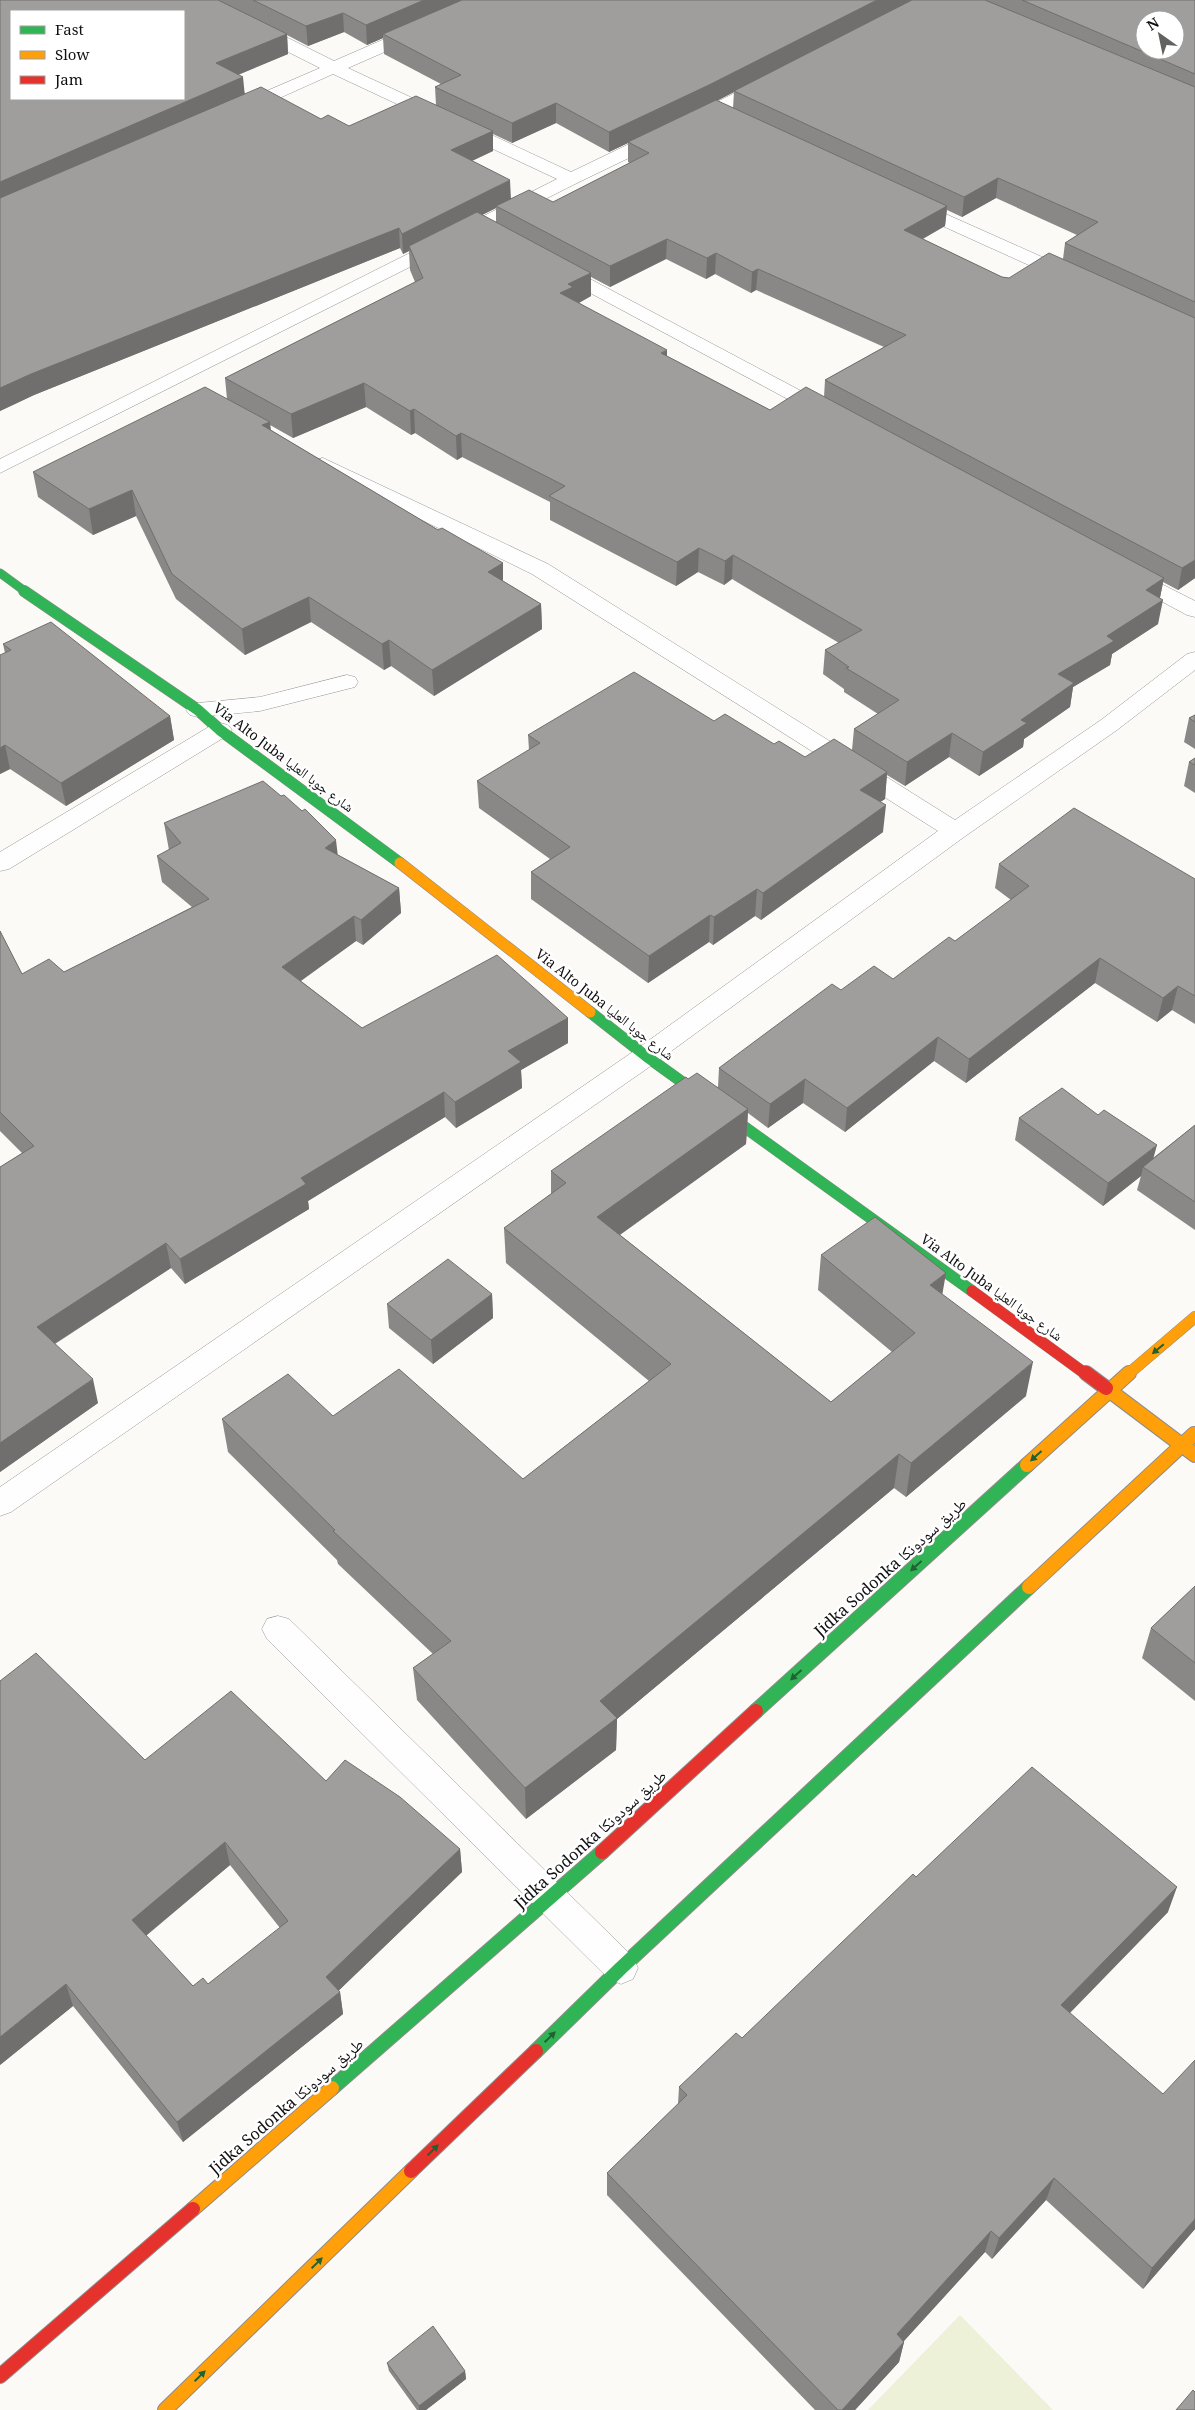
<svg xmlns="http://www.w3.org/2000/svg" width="1195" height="2410" viewBox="0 0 1195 2410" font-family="'Noto Serif','Noto Naskh Arabic',serif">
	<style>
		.green { fill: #ecf1d7 }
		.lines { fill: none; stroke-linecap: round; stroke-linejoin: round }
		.lane-casing { stroke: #969594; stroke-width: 1 }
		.street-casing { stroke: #969594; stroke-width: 1 }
		.fast-far2-casing { stroke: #8d8c8b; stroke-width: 9 }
		.fast-far1-casing { stroke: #8d8c8b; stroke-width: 12 }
		.fast-casing { stroke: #8d8c8b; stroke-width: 16 }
		.slow-far1-casing { stroke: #8d8c8b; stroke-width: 12 }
		.slow-casing { stroke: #8d8c8b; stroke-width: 16 }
		.jam-far1-casing { stroke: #8d8c8b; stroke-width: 12 }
		.jam-casing { stroke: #8d8c8b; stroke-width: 16 }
		.lane { fill: #fffefe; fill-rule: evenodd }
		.street { fill: #fffefe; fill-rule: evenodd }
		.fast-far2 { stroke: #30b455; stroke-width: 8 }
		.fast-far1 { stroke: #30b455; stroke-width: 11 }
		.fast { stroke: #30b455; stroke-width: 14 }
		.slow-far1 { stroke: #ff9f0a; stroke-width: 11 }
		.slow { stroke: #ff9f0a; stroke-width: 14 }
		.jam-far1 { stroke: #e5322d; stroke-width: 11 }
		.jam { stroke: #e5322d; stroke-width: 14 }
		.wall { fill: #8a8886; fill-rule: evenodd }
		.shaded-wall { fill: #706f6d }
		.building { fill: #a09e9c; stroke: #706f6d; fill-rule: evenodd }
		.oneway { fill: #206232 }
		.labels { text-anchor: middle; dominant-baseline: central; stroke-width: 5; stroke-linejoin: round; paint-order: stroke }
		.street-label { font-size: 14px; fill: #101010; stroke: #fff }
		.near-street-label { font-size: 16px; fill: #101010; stroke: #fff }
	</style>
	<rect width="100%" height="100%" fill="#fcfaf7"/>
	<!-- green -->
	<path class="green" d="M960,2315l93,95h-185z"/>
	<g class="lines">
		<defs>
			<path id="lane" d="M278,1616l11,3 344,338 5,11 -5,11 -12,5 -12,-5 -342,-340 -5,-10 5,-10z"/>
			<path id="street" d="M191,0h21l122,61 140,-61h22l-2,4 -146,64 223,104 189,-91h12l3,4 -3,4 -195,94 -577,290v-14l557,-280 -224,-105 -87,39h-12l-3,-4 3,-4 86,-37 -127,-64z
				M912,199l166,74 3,4 -3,4h-14l-159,-72 -2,-4 2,-4z
				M560,263l275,146 3,4 -3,4 -7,2 -7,-2 -268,-144 -3,-4 3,-4z
				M323,458l225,106 407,256 146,-100 86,-66 8,-2v18l-78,60 -153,107 -309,226 -644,449 -11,4v-29l637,-438 301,-218 -406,-257 -216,-106 -3,-4 3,-4z
				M1128,567l67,34v16l-8,-2 -67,-36 -3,-5 3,-5z
				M347,675l8,2 3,5 -3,5 -95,24 -62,6 -8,-2 -4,-5 4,-5 8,-2 62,-6z
				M220,723l8,2 4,5 -4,5 -219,134 -9,2v-19l212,-127z"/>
			<path id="fast-far2" d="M0,573l26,19"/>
			<path id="fast-far1" d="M24,591l174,119 22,20 180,133
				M590,1012l56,44 326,235"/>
			<path id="fast" d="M756,1711l271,-246
				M536,2051l85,-83 408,-381
				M332,2088l270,-236"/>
			<path id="slow-far1" d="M400,863l190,149
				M1127,1375l68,-58"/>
			<path id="slow" d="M1106,1388l89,67
				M1027,1465l102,-92
				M1029,1587l165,-153
				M193,2209l139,-121
				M165,2410l246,-239"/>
			<path id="jam-far1" d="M972,1291l115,84"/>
			<path id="jam" d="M1086,1373l20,15
				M602,1852l154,-141
				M411,2171l125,-120
				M0,2376l193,-167"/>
		</defs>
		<!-- lane casing -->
		<use href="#lane" class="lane-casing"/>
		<!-- street casing -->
		<use href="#street" class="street-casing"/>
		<!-- fast-far2 casing -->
		<use href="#fast-far2" class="fast-far2-casing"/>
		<!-- fast-far1 casing -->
		<use href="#fast-far1" class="fast-far1-casing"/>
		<!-- fast casing -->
		<use href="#fast" class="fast-casing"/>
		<!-- slow-far1 casing -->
		<use href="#slow-far1" class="slow-far1-casing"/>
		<!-- slow casing -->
		<use href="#slow" class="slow-casing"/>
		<!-- jam-far1 casing -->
		<use href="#jam-far1" class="jam-far1-casing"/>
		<!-- jam casing -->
		<use href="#jam" class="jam-casing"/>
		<!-- lane -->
		<use href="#lane" class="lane"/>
		<!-- street -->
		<use href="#street" class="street"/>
		<!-- fast-far2 -->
		<use href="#fast-far2" class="fast-far2"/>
		<!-- fast-far1 -->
		<use href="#fast-far1" class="fast-far1"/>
		<!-- fast -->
		<use href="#fast" class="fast"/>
		<!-- slow-far1 -->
		<use href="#slow-far1" class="slow-far1"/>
		<!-- slow -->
		<use href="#slow" class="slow"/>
		<!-- jam-far1 -->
		<use href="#jam-far1" class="jam-far1"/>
		<!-- jam -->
		<use href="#jam" class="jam"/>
	</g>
	<!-- wall -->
	<path class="wall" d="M0,0h1195v578l-17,12 -15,-8 -3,16 -2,26 -46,30 -2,11 -37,22 -3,20 -46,32 -1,8 -44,29 -30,-19 -44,29 -18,-11 -2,24 -5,3 3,30 -122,88 -6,-4 -42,29 -4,-3 -61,41 -117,-84v-27l19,-13 -71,-51 -2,-27 52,-31 -1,-15 186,-14 91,36 47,-7 2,-21 24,-15 -34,-22v-3l-21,-15 2,-24 14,-7 -107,-64 -8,6 -26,-13 -22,14 -126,-66v-18l-88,-45 -5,3 -42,-27 -4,2 -45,-28 -73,31 -23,-13 1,5 167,100 65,33v18l38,23 1,25 -108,67 -43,-30 -7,4 -73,-48 -66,33 -69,-56 -40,-83 -43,19 -55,-38 -5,-25 194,-73 -2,-21 190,-96 -5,-12 -1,-19 -6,3 -3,-6 -366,147 -34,16zM344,32l23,13 16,-7 1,16 57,30 -6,3 1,18 -87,21 -28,-7 -76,-25 -7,-19 50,-21 -1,-19 21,11zM734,92l-1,16 -16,-7zM556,123l53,29 19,-9v19l2,1 -77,39 -42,-4 -39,-37 21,-10v-17l19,9zM996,198l81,37 -12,8 -2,16 -54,19 -7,-1 -79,-38 22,-13 2,-16 15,7zM496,208v14l-14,-7zM666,259l40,20 9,-5 36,19 5,-3 128,57 -59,33 -1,17 -54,13 -103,-54 -88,-53 12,-7v-19l19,10z
		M3,644l167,72 4,24 -108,66 -56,-37 -10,5 5,-121z
		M1195,715v34l-11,-7 5,-24z
		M1195,758v35l-11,-7 5,-24z
		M164,823l174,32 61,33 2,25 -38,32 -7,-4 -55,40 61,47 206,-10v25l-47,27 1,18 -66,40 -11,-11 -137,84 1,8 -124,75 -14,-16 -116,76 43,59 -98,69v-305l22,-14 -22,-22v-200l22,43 42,-2 128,-65 -30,-25 -5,-26 12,-6z
		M999,864l196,15v145l-23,-14 -15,12 -62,-39 -129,100 -32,-22 -89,71 -42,-29 -35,25 -20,-15 -2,31 -126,91 211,167 61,-50 -74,-62 3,-35 121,39 84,102 -120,101 -12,-9 -277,231 -1,31 -90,69 -109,-119 -4,-32 20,-14 -95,-90 -1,-4 -109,-108 -6,-33 111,-3 190,63 126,-98 -143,-118 -2,-35 47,-34v-23l137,-92 30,8 1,-19 122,-78 52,-11 62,-38 56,-41 -16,-12z
		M1019,1118l134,40 42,-33v105l-58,-40 4,-14 -38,30 -88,-66z
		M492,1294l1,24 -60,46 -44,-36 -2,-24z
		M1195,1586v115l-53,-43 9,-30z
		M145,1760l181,21 134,68 2,23 -124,119 2,1 3,22 -160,128 -110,-136 -73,59zM230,1865l50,63 -72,56 -15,2 -47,-50z
		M916,1877l252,35 -98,101 125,216 -52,60 -97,-89 -54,59 -7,-7 -81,89v1l-5,20 -44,48h-40l-208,-215v-22l71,-69 1,-17 63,-49z
		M387,2363l78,8 1,8 -40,31h-9l-28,-39z"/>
	<!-- shaded-wall -->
	<path class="shaded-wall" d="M424,0h45l-86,34v4l-16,7 -1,-20z
		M877,0h36l-179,91v1l-26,13 -99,47v-20z
		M343,13l1,19 -36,14 -2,-20z
		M287,34l1,20 -70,29 -2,-20z
		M243,77l2,20 -245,107v-22z
		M556,103v20l-44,20v-20z
		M493,131v20l-41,19 -1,-20z
		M998,178l-2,20 -34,19 2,-20z
		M510,180l1,20 -15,6v2l-86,43 -1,-5v5l-6,3 -1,-20z
		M947,206l-2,20 -43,24 2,-20z
		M399,228l1,20 -366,147 -34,16v-23l31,-14z
		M667,239l-1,20 -56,28v-21z
		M716,253l-1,21 -9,5 1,-21z
		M758,269l-2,21 -5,3 1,-21z
		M591,273v23l-18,10 -13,-13 8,-9z
		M667,350v24l-6,-21z
		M364,383l2,24 -73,31 -2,-24z
		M414,409l1,24 -4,2 -1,-24z
		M270,422l2,25 -10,-22z
		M461,433l1,24 -5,3 -1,-24z
		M132,490l4,26 -43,19 -4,-26z
		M699,548l-1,24 -22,14 1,-24z
		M733,555l-1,24 -8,6 1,-24z
		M1195,560v18l-17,12 4,-22z
		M503,563v25l-15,-16z
		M1164,578l-5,24 4,-2 -5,24 -46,30 -2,11 -37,22 -3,20 -46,32 -1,8 -44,29 4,-24 75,-78 49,-38 39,-46z
		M309,597l2,25 -66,33 -3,-26z
		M541,604l1,25 -108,67 -2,-26z
		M389,640l2,26 -7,4 -2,-26z
		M170,716l4,24 -108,66 -5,-23z
		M952,733l-3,24 -44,29 2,-24z
		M5,745l5,24 -10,5v-26z
		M887,772l-2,27 -28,18 3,-27z
		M886,805l-3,27 -122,88 2,-27z
		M336,840l3,26 -14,-18z
		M399,888l2,25 -38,32 -2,-25z
		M757,889l-2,27 -42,29 1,-28z
		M710,915l-1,27 -61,41 1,-27z
		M354,916l2,25 -71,51 -3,-25z
		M1100,958l-5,25 -129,100 3,-24z
		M1178,986l-6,24 -15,12 6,-24z
		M568,1018v25l-47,27 1,18 -66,40 -1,-26 53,-51z
		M938,1037l-4,24 -89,71 2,-24z
		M805,1079l-2,24 -35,25 2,-24z
		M444,1092l1,25 -137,84 1,8 -124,75 -5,-25 121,-81z
		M748,1109l-2,35 -149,107v-34z
		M1157,1145l-6,22h-8l-2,9 -38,30 5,-23z
		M166,1243l5,25 -128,83 -6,-24z
		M946,1273l-6,35 -10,-23z
		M492,1294l1,24 -60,46 -2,-24z
		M1033,1362l-7,34 -120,101 5,-34z
		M93,1379l5,24 -98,69v-29z
		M899,1454l-5,34 -277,231 -1,31 -90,69 -1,-31 75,-87z
		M225,1842l5,23 -92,77 -6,-22z
		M460,1849l2,23 -132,127 -4,-22z
		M1177,1887l-9,25 -114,117 7,-24z
		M66,1984l7,22 -73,59v-28z
		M340,1992l3,22 -160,128 -6,-20z
		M1054,2178l-8,22 -54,59 7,-21z
		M1195,2219v10l-52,60 9,-21z
		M991,2231l-6,21 -93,102 5,-20z
		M904,2342l-5,20 -44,48h-13z
		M465,2371l1,8 -40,31h-7v-4z"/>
	<!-- building -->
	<path class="building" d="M0,0h218l69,34 -71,29 27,14 -243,105zM11,11h173v88h-173z
		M253,0h171l-58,25 -23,-12 -37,13z
		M462,0h415l-168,85 -100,47 -53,-29 -44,20 -77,-36 26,-12 -78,-41z
		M912,0h73l210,87v215l-130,-59 33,-21 -100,-44 -34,19 -230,-106z
		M1022,0h173v74zM1145,20h30v30h-30z
		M261,87l60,32 7,-4 21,11 67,-30 77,35 -42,19 59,30 -108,54 -3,-6 -368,146 -31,14v-190z
		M716,100l231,106 -43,24 98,47 7,1 40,-25 146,65v242l-13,8 -357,-188 81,-45 -148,-66 -6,3 -36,-19 -9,5 -40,-19 -57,27 -114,-60 33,-16 24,12 96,-49 -21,-11z
		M477,212l114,61 -23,11 5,3 -13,6 107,57 -6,3 109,57 36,-23 358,191 -18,12 17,10 -56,36 7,5 -56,33 16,9 -53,37 6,3 -44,29 -31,-19 -45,29 -53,-33 45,-29 -53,-32 3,-1 -24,-17 37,-20 -129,-75 -8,6 -26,-13 -22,14 -128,-66 16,-10 -104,-53 -5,3 -42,-27 -4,2 -46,-28 -73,31 -66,-36 198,-100 -14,-32z
		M205,387l65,35 -8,3 176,105 4,-2 61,35 -15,9 53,32 -109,66 -43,-30 -7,4 -73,-47 -67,32 -70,-55 -40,-84 -43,19 -56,-37z
		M51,622l119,94 -109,67 -56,-38 -5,3v-93l11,-5 -8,-6z
		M634,672l80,49 11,-7 49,30 5,-3 26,16 29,-18 53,33 -27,18 26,15 -123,88 -6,-4 -43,28 -4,-2 -61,41 -118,-84 39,-25 -93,-66 63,-38 -12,-8z
		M1195,715v7l-6,-4z
		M1195,758v7l-6,-3z
		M263,781l18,15 3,-1 18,16 3,-2 31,31 -11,8 74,40 -38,32 -7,-4 -72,51 80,61 135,-73 71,63 -60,33 13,11 -66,40 -11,-10 -143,86 5,6 -126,75 -14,-16 -129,84 56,52 -93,64v-276l34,-21 -34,-34v-181l22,43 27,-15 15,13 145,-73 -52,-43 24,-13 -17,-20z
		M1074,808l121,71v117l-17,-10 -15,12 -63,-40 -131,101 -31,-22 -91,71 -42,-29 -35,25 -51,-36 113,-84 9,6 33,-24 19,13 56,-42 6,4 74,-55 -30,-22z
		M697,1073l51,36 -151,108 234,185 84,-69 -94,-78 54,-38 71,56 -16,12 103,77 -122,101 -12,-9 -299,247 17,17 -92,70 -112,-120 38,-27 -118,-110 2,-1 -113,-111 66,-45 45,42 66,-47 124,110 148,-115 -167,-136 62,-45 -15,-12 135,-94 2,2z
		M1062,1088l36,27 6,-5 53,35 -49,38 -89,-65z
		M1195,1125v77l-52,-35z
		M448,1259l44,35 -61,46 -44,-36z
		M1195,1586v77l-44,-35z
		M36,1653l109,107 86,-69 95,90 19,-21 55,37 60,52 -134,128 14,15 -163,130 -111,-138 -66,53v-356zM225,1842l63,79 -80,63 -5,-6 -10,8 -61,-66z
		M1032,1767l145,120 -116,118 102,89 32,-34v159l-43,49 -98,-90 -55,60 -8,-7 -94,103 7,8 -62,68h-4l-231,-237 80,-78 -8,-8 57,-54 6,5 171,-164 3,3z
		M433,2326l32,45 -46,35 -32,-43z
		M1193,2390l2,2v18h-19z"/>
	<!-- one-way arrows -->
	<defs><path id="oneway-solid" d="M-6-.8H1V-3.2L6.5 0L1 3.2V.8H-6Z" transform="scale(1.25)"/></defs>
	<g class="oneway">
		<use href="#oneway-solid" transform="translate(1158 1349) rotate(140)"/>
		<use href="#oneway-solid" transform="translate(1036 1456) rotate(138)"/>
		<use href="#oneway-solid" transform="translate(916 1566) rotate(138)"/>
		<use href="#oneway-solid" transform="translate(796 1675) rotate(138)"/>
		<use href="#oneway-solid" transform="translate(550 2037) rotate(-44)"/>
		<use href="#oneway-solid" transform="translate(433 2150) rotate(-44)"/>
		<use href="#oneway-solid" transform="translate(317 2263) rotate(-44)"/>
		<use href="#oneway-solid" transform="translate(200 2376) rotate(-44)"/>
	</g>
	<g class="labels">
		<!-- street labels -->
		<g class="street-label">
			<text transform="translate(284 757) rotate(37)">Via Alto Juba شارع جوبا العليا</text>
			<text transform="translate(605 1004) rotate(38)">Via Alto Juba شارع جوبا العليا</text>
			<text transform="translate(992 1287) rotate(36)">Via Alto Juba شارع جوبا العليا</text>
		</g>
		<!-- near-street labels -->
		<g class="near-street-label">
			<text transform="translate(890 1567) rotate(-42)">Jidka Sodonka طريق سودونكا</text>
			<text transform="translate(590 1839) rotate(-42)">Jidka Sodonka طريق سودونكا</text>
			<text transform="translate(286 2106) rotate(-41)">Jidka Sodonka طريق سودونكا</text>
		</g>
	</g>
	<!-- legend -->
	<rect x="10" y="10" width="175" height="90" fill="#ffffff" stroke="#9f9f9f"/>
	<rect x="20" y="26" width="25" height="8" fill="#30b455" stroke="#9f9f9f"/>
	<text x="55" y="35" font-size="15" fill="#101010">Fast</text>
	<rect x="20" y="51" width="25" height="8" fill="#ff9f0a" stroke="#9f9f9f"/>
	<text x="55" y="60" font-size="15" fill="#101010">Slow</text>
	<rect x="20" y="76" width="25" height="8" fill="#e5322d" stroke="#9f9f9f"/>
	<text x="55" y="85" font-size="15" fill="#101010">Jam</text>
	<!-- north arrow -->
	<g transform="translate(1160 35) rotate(327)"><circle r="24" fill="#ffffff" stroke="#9f9f9f"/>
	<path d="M0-4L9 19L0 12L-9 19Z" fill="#636261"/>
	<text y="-8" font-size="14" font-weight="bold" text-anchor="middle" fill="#101010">N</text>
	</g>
</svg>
